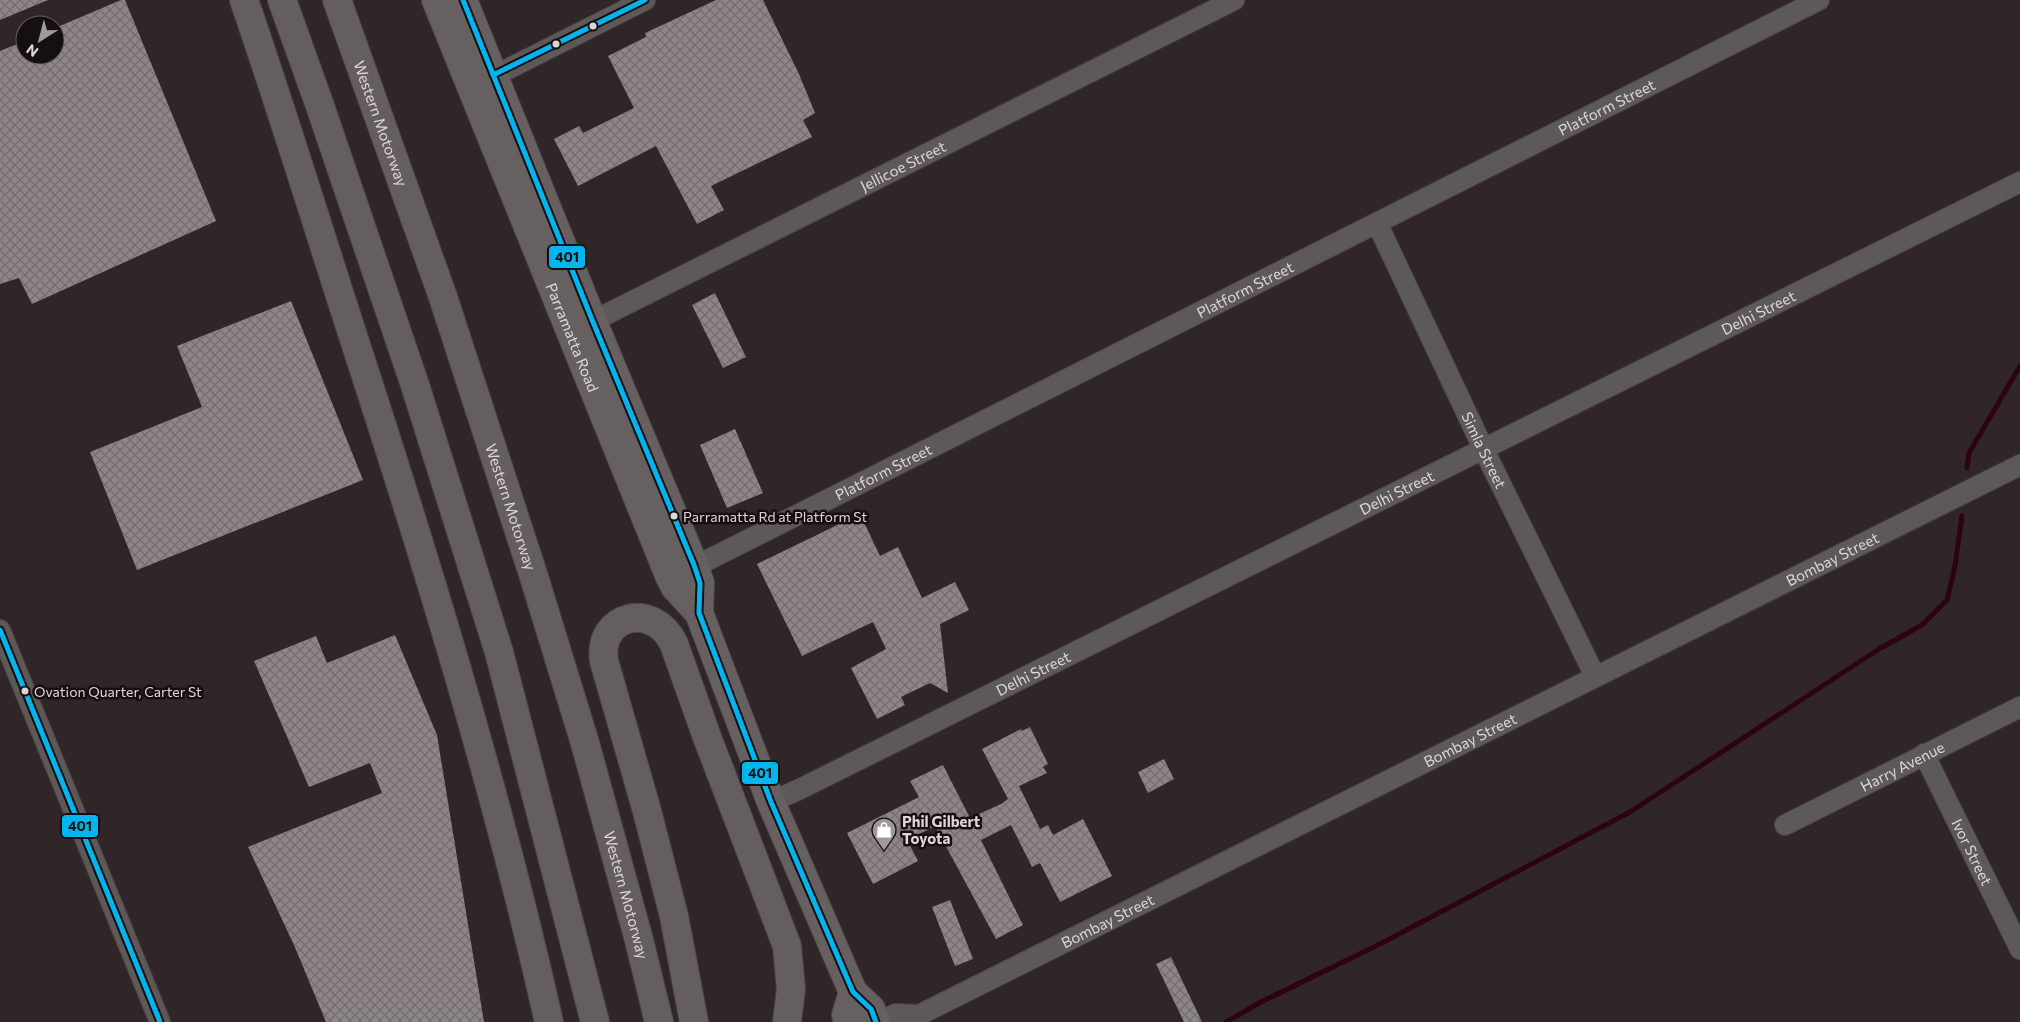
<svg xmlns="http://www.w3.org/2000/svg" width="2020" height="1022" viewBox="0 0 2020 1022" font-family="Commissioner,sans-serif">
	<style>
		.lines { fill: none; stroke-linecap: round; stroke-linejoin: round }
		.stream { stroke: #2c030e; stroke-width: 5 }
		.building { fill: url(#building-cross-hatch) }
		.minor-casing { stroke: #4b4345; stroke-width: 22 }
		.trunk-casing { stroke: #4b4345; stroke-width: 30 }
		.motorway-casing { stroke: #4b4345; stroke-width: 30 }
		.minor { stroke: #5d5959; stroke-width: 20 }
		.trunk { stroke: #666061; stroke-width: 28 }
		.motorway { stroke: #655e5f; stroke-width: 28 }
		.bus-1-casing { stroke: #160f10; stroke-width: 9 }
		.bus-1 { stroke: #00b5ef; stroke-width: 5 }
		.bus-dot { fill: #e0d5d6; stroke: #160f10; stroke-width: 2 }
		.labels { text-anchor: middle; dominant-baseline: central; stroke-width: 5; stroke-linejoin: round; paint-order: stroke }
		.bus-label { font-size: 14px; fill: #e0d5d6; stroke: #160f10; text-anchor: start }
		.street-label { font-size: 15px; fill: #e0d5d6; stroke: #160f10 }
		.poi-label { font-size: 15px; font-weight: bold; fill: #e0d5d6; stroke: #160f10; text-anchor: start }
		.line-badge { stroke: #160f10; stroke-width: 2 }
		.pale-badge-label { font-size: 14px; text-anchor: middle; font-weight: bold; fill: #111 }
	</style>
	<defs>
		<pattern id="building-cross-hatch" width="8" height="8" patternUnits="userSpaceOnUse" patternTransform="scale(1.25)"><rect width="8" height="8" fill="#8e8587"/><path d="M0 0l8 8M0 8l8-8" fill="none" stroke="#746d6e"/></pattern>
	</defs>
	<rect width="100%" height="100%" fill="#302628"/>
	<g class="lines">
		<!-- stream -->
		<path class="stream" d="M1967,468l2,-15 51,-87
			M1226,1022l35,-20 121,-59 248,-131 249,-163 43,-24 25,-25 8,-34 7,-50"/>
	</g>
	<!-- building -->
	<path class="building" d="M0,0h48l-48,20z
		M121,0h4l91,221 -184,83 -13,-26 -19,6v-233l25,-10v14h30v-27z
		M716,0h47l36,74 16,39 -12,7 9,17 -101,49 13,24 -27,14 -41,-78 -78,40 -24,-47 25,-13 4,7 51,-25 -26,-52 38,-19 -1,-4z
		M715,293l31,64 -23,11 -31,-63z
		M291,301l72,179 -226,90 -47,-118 112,-45 -25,-61z
		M735,429l28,64 -36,15 -27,-63z
		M860,514l20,42 18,-9 24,51 33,-16 14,28 -29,14 8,69 -18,-10 -29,14 4,8 -28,14 -26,-51 35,-19 -13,-27 -71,34 -45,-92z
		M395,635l42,100 47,287h-158l-32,-77 -46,-98 134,-54 -12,-30 -61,24 -55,-126 62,-25 11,27z
		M1030,727l18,37 -5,3 4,6 -28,13 21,43 8,-4 5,10 30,-16 29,57 -52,26 -20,-39 -8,4 -21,-42 -30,15 42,85 -27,14 -61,-113 -28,14 11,21 -45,23 -26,-51 72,-36 -9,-16 33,-16 27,53 31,-14 7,-5 -26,-50 39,-20 1,2z
		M1164,759l10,20 -26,14 -10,-21z
		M950,900l23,59 -18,7 -23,-59z
		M1171,957l31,65h-18l-28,-58z"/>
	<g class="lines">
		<defs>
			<g id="minor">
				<path d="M481,80l27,-11 137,-69"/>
				<path id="s1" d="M1377,223l107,227 111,226"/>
				<path id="s2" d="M581,327l653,-327"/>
				<path id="s3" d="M681,570l27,-10 1111,-560"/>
				<path d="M0,630l160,392"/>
				<path id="s4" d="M1924,754l96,195"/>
				<path id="s5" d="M771,802l29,-13 1220,-607"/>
				<path id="s6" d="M1785,825l235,-118"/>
				<path d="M878,1022l18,-8 23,1"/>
				<path id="s7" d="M913,1022l6,-7 1101,-550"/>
			</g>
			<g id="trunk">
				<path id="s8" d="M436,0l233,575 6,12 24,26 72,189 82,190 18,17 5,13"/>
				<path d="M463,0l130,322 101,243 6,18 -1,30"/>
				<path d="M849,1022l-3,-7 7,-23"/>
			</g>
			<g id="motorway">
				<path d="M244,0c39,113 74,228 111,342 73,224 142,449 194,680"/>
				<path d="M282,0l37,103 96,282 84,267 96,370"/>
				<path id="s9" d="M337,0l106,297 91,280 51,166 54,197 20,82"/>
				<path d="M694,1022l-20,-106 -27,-105 -43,-150c-7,-47 50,-60 70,-17l33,93 80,209 4,43 -4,33"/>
			</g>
		</defs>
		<!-- minor casing -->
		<use href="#minor" class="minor-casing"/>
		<!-- trunk casing -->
		<use href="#trunk" class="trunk-casing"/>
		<!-- motorway casing -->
		<use href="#motorway" class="motorway-casing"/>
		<!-- minor -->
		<use href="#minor" class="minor"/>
		<!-- trunk -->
		<use href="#trunk" class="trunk"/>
		<!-- motorway -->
		<use href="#motorway" class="motorway"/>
		<defs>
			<path id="bus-1" d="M463,0l130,322 101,243 6,18 -1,30 72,189 82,190 18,17 5,13
				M493,75l152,-75
				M0,630l160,392"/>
		</defs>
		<!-- bus-1 casing -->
		<use href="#bus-1" class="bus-1-casing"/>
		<!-- bus-1 -->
		<use href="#bus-1" class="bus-1"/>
	</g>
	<!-- icons -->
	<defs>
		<symbol id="shop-pin" viewBox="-11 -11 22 30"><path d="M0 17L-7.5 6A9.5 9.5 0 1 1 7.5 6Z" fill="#a29899" stroke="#160f10"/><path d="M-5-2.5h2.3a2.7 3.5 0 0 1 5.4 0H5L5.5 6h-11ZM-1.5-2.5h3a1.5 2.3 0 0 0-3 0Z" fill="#fff"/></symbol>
	</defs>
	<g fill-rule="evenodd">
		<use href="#shop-pin" x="870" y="816" width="28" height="38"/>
	</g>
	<!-- markers -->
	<g class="bus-dot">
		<circle cx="593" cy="26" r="4.5"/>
		<circle cx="556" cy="44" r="4.5"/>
		<circle cx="674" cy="516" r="4.5"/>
		<circle cx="25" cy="691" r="4.5"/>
	</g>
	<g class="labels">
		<!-- bus labels -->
		<g class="bus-label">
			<text x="683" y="516">Parramatta Rd at Platform St</text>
			<text x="34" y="691">Ovation Quarter, Carter St</text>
		</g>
		<!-- street labels -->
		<g class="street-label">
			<text stroke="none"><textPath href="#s3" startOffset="1035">Platform Street</textPath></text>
			<text stroke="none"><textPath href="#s9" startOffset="131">Western Motorway</textPath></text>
			<text stroke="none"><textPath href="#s2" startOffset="360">Jellicoe Street</textPath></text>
			<text stroke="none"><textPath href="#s3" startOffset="630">Platform Street</textPath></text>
			<text stroke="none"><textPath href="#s5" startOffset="1102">Delhi Street</textPath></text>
			<text stroke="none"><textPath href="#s8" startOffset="364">Parramatta Road</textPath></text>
			<text stroke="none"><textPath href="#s1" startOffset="251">Simla Street</textPath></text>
			<text stroke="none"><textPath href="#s3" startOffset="225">Platform Street</textPath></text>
			<text stroke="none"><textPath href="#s5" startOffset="698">Delhi Street</textPath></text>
			<text stroke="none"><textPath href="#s9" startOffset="536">Western Motorway</textPath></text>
			<text stroke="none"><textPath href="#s7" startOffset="1030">Bombay Street</textPath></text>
			<text stroke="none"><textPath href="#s5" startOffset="292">Delhi Street</textPath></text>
			<text stroke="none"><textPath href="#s7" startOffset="625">Bombay Street</textPath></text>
			<text stroke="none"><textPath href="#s6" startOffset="131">Harry Avenue</textPath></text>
			<text stroke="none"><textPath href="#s4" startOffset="109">Ivor Street</textPath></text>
			<text stroke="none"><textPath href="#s9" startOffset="941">Western Motorway</textPath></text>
			<text stroke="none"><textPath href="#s7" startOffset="220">Bombay Street</textPath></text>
		</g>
		<!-- poi labels -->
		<g class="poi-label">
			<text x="902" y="821">Phil Gilbert<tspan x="902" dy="17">Toyota</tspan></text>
		</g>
	</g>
	<g class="line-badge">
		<rect x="548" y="245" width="38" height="24" rx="5" fill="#00b5ef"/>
		<rect x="741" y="761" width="38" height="24" rx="5" fill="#00b5ef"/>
		<rect x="61" y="814" width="38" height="24" rx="5" fill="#00b5ef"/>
	</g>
	<g class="pale-badge-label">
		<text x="567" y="262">401</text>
		<text x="760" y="778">401</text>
		<text x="80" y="831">401</text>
	</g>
	<!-- north arrow -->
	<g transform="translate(40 40) rotate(216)"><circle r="24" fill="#160f10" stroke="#675e5f"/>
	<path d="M0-4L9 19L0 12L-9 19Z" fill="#a29899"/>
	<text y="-8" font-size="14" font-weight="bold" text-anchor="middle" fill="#e0d5d6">N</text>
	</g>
</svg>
